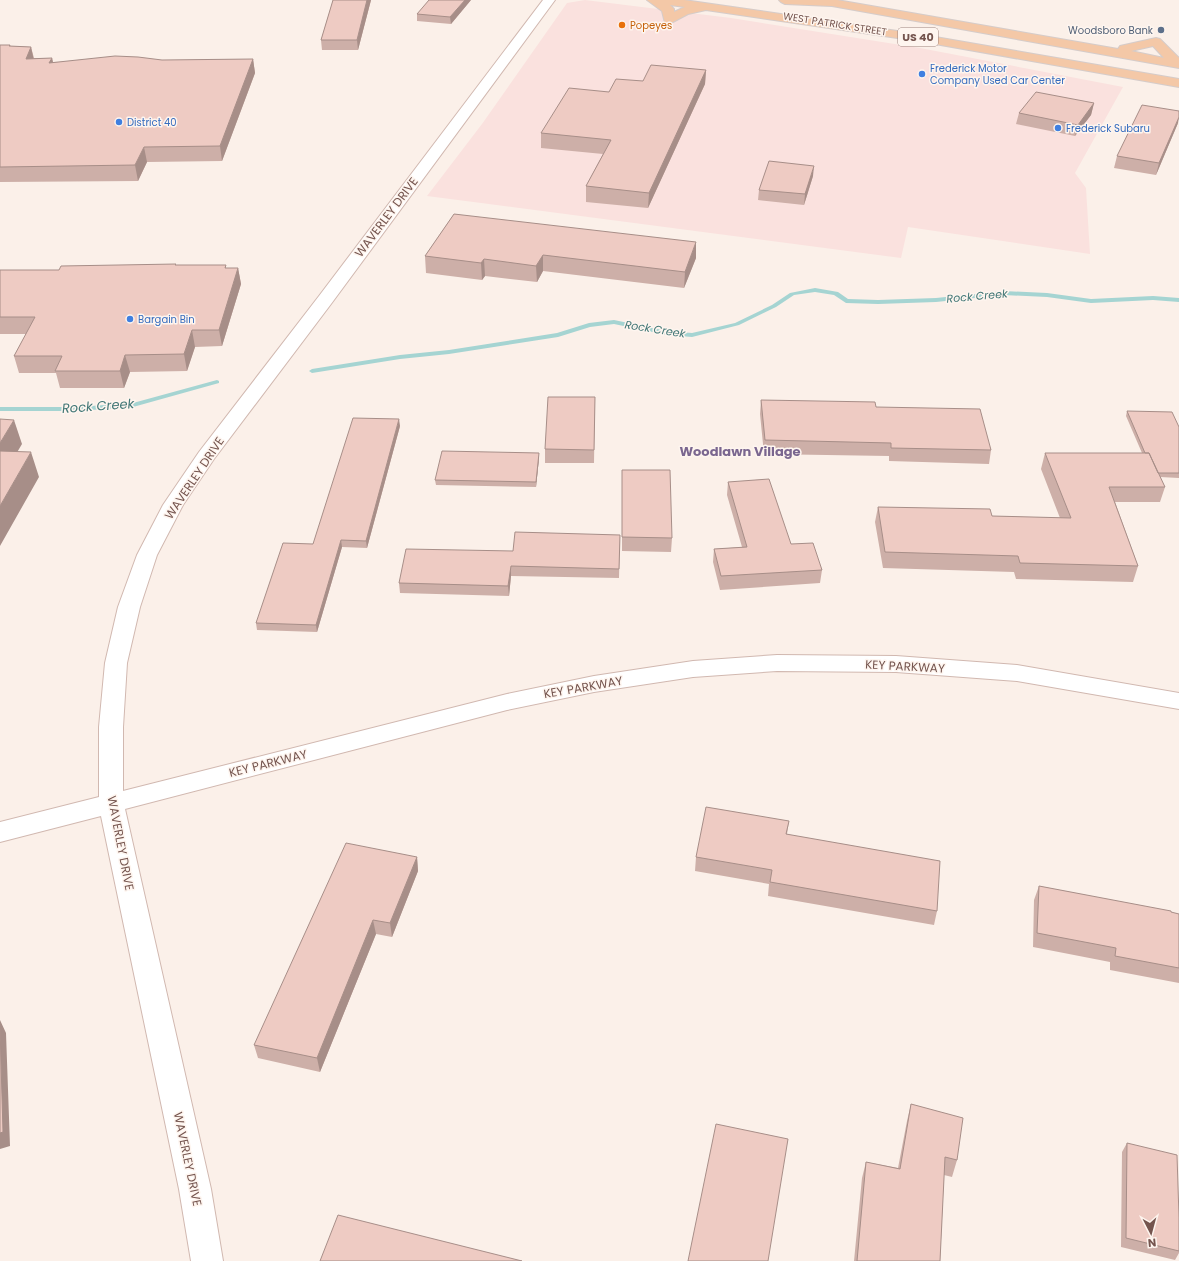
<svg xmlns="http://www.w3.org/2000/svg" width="1179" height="1261" viewBox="0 0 1179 1261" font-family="Poppins,sans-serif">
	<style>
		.commercial { fill: #fae1de }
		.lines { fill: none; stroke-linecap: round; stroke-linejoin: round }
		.stream { fill: #a5d4d2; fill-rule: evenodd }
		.secondary-casing { stroke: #d1b8b0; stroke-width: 2 }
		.primary-casing { stroke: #d5ccca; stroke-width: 2 }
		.secondary { fill: #fff; fill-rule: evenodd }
		.primary { fill: #f4c8a7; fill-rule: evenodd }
		.wall { fill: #cdafa8 }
		.shaded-wall { fill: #a78e88 }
		.building { fill: #eecbc3; stroke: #a78e88 }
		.food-dot { fill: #e8710a; stroke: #fef5ef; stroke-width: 1.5 }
		.service-dot { fill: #5c6f8a; stroke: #fef5ef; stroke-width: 1.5 }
		.shop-dot { fill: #3f7fe0; stroke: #fef5ef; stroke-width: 1.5 }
		.labels { text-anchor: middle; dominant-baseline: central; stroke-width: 3; stroke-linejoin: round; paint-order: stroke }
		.far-street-label { font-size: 10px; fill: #74544e; stroke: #fef5ef }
		.far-food-label { font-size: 10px; fill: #c56008; stroke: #fef5ef; text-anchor: start }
		.far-service-label { font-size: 10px; fill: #4e5e75; stroke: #fef5ef; text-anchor: end }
		.far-shop-label { font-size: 10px; fill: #366cbe; stroke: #fef5ef; text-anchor: start }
		.shield { fill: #fef5ef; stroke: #9d847e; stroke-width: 1 }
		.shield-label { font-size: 11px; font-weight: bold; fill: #74544e }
		.far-water-label { font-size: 11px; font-style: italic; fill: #427776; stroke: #fef5ef }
		.street-label { font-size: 12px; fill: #74544e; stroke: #fef5ef }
		.water-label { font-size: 13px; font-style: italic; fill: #427776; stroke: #fef5ef }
		.neighbourhood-label { font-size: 13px; font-weight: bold; fill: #7a668f; stroke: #fef5ef }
	</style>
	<rect width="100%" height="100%" fill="#fbf0e9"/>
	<!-- commercial -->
	<path class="commercial" d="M585,0l146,18 189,30 203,39 -48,86 11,15 4,66 -182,-27 -7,31 -474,-62 55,-72 85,-121z"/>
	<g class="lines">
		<!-- stream -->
		<path class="stream" d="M815,288l23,4 10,7 30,1 58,-2 68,-7 43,2 44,6 62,-3 26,2v4l-26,-2 -62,3 -44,-6 -43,-2 -68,7 -58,2 -32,-1 -12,-8 -19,-3 -21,3 -18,12 -37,18 -47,12 -25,-2 -53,-11 -24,3 -32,10 -109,17 -49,5 -88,14 -3,-2 3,-2 88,-14 49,-5 108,-17 32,-10 25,-3 53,11 25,2 43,-10 37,-18 18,-12z
			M217,380l2,1v2l-86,24 -56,4h-77v-4h77l56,-4z"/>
		<defs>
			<path id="secondary" d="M543,0h12l-224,304 -117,155 -31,46 -26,50 -17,52 -13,56 -4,64v64l384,-97 87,-18 99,-15 84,-6 119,1 121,9 162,28v16l-162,-28 -121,-9 -119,-1 -84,6 -99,15 -87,18 -382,99 86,380 12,72h-32l-12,-72 -78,-373 -101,26v-20l99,-25v-70l6,-64 13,-56 19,-52 26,-50 36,-53 120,-156z"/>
			<path id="primary" d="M647,0h37l234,34 261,45v8l-261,-46 -212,-31 -18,4 -19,10 -4,-1 -3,-12zM670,5l15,2 -11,5v-3z
				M779,0h58l281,49 2,-3 36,-8 4,1 19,19v10l-347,-62 -47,-2 -4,-2zM1153,46l11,12 -33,-7z"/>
		</defs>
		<!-- secondary casing -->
		<use href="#secondary" class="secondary-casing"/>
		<!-- primary casing -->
		<use href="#primary" class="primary-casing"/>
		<!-- secondary -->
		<use href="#secondary" class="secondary"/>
		<!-- primary -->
		<use href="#primary" class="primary"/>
	</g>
	<!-- wall -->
	<path class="wall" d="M333,0h38l-13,50h-36l-1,-10z
		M471,0l-20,24 -34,-3v-7z
		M0,45h10l1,1 20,1 3,11h18l1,4 200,-3 2,14 -33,88 -75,1 -9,19 -138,1z
		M706,70l-1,14 -57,124 -62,-6v-16l17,-32 -62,-6v-15l68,-41 34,-11z
		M1094,103l-3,12 -16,21 -59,-12 3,-11z
		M1178,123l-22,52 -42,-7 3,-12z
		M813,176l-9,29 -46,-5 1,-10z
		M454,214l242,44 -12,30 -141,-17 -6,11 -52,-6 -3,4 -56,-7 -1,-17z
		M176,265h50v3h12l3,16 -19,62 -27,1 -8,24 -57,1 -6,16h-64l-4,-15h-37l-5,-17 12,-22h-26v-64h59z
		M595,397l-1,66h-49v-14z
		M761,400l115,7 115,43 -2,14 -100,-3v-5l-125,-2 -4,-40z
		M1127,411l52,16v51l-19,-1 5,10 -5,15h-45l23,64 -5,16 -117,-3 -2,-7 -131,-4 -8,-46 3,-15 114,9 68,2 -19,-49 4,-16h97l-16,-37z
		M400,426l-33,122 -25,-1 -25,85 -60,-2 -1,-7z
		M539,458l-3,29 -100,-2 -1,-5z
		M622,470l50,68 -1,14 -49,-1z
		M728,482l63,62 31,26 -2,13 -100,7 -7,-28 1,-13 28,-2 -15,-52z
		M620,535l-1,43 -108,-2 -2,20 -109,-3 -1,-10 114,-32z
		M789,821l-2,13 150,77 -3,14 -166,-29 1,-12 -74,-13 1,-14z
		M417,857l1,14 -26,66 -16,-3 -56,138 -62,-14 -4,-13z
		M1039,886l140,28v69l-69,-13v-8l-77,-15 1,-47z
		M911,1104l46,56 -5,17 -8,-2 -4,86h-86l8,-83 4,-16 32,6 9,-47z
		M1127,1143l52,74v36l-4,7 -54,-13 1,-95z"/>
	<!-- shaded-wall -->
	<path class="shaded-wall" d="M367,0h4l-13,50 -1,-10z
		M465,0h6l-20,24 -1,-7z
		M31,47l3,14 -8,-2z
		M52,58l3,14 -6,-9z
		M253,59l2,14 -33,88 -2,-15z
		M706,70l-1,14 -57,124 1,-15z
		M1094,103l-3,12 -16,21 3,-11z
		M1179,117l-1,6 -22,52 3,-12z
		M144,147l3,15 -9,19 -3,-16z
		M814,166l-1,10 -9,29 1,-11z
		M696,242v16l-12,30 1,-16z
		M543,255v16l-6,11 -1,-16z
		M484,259l1,17 -3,4 -1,-17z
		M238,268l3,16 -19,62 -3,-16z
		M192,330l3,17 -8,24 -3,-17z
		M125,355l5,17 -6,16 -4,-17z
		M399,419l1,7 -33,122 -1,-7z
		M14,420l8,24 -19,32 -3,-8v-25z
		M31,452l8,25 -39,69v-40z
		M539,453v5l-3,29v-5z
		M341,540l1,7 -25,85 -1,-7z
		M511,566v10l-2,20 -1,-10z
		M417,857l1,14 -26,66 -2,-14z
		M373,920l3,14 -56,138 -3,-14z
		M0,1020l6,13 4,113 -10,3z"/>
	<!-- building -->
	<path class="building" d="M333,0h34l-10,40h-36z
		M429,0h36l-15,17 -33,-3z
		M0,45h10l-1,1 22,1 -5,12 26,-1 -3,5 66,-7 23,1 24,3 91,-1 -33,87 -76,1 -9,18 -135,2z
		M651,65l55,5 -57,123 -63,-7 25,-46 -70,-7 28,-45 40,4 7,-13 27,2z
		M1036,92l58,11 -16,22 -59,-12z
		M1142,105l37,6v6l-20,46 -42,-7z
		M769,161l45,5 -9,28 -46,-4z
		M454,214l242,28 -11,30 -142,-17 -7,11 -52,-7 -3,4 -56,-7z
		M176,264l-1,1h51l-1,3h13l-19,62h-27l-8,24 -59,1 -5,16h-65l7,-15h-48l21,-39h-35v-47h59l2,-4z
		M548,397h47l-1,53 -49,-1z
		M761,400l114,2 1,5 104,2 11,41 -100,-2v-5l-126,-3z
		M1127,411l45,1 7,15v46h-21l-9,-20h-4z
		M353,418l46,1 -33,122 -25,-1 -25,85 -60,-2 27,-80 30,1z
		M0,419l14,1 -14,23z
		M0,451l31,1 -31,54z
		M442,451l97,2 -3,29 -101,-2z
		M1045,453h104l16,34h-56l29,79 -118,-3 -2,-7 -133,-4 -7,-45 112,2 2,7 79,2z
		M622,470h48l2,68 -50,-1z
		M769,479l22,65 22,-1 9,27 -101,6 -7,-27 33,-2 -19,-65z
		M515,532l105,3 -1,34 -108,-3 -3,20 -109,-3 7,-34 107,2z
		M706,807l83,14 -3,13 154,27 -3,50 -167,-29 2,-12 -76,-13z
		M346,843l71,14 -27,66 -17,-3 -56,138 -63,-13z
		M1039,886l132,25v1l8,2v54l-64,-12 1,-8 -79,-15z
		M0,1027l3,105 -3,1z
		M911,1104l52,14 -6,42 -12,-3 -5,104h-83l9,-99 34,7z
		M716,1124l72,15 -20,122h-80z
		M1127,1143l50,12 2,62v34l-53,-13z
		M338,1215l184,46h-202z"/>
	<!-- markers -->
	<circle class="food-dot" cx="622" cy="25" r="4"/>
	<circle class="service-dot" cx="1161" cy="30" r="4"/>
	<g class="shop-dot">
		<circle cx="922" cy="74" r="4"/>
		<circle cx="119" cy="122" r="4"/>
		<circle cx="1058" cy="128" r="4"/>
		<circle cx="130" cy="319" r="4"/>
	</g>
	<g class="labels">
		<!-- far-street labels -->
		<g class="far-street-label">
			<text transform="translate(835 24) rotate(9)">WEST PATRICK STREET</text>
		</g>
		<!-- far-food labels -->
		<g class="far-food-label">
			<text x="630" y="25">Popeyes</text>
		</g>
		<!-- far-service labels -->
		<g class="far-service-label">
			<text x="1153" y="30">Woodsboro Bank</text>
		</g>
		<!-- far-shop labels -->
		<g class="far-shop-label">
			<text x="930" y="68">Frederick Motor<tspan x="930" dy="12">Company Used Car Center</tspan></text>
			<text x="127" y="122">District 40</text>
			<text x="1066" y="128">Frederick Subaru</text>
			<text x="138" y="319">Bargain Bin</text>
		</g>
		<!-- shield labels -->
		<rect class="shield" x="898" y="28" width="40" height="18" rx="3"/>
		<g class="shield-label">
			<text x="918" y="37">US 40</text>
		</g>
		<!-- far-water labels -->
		<g class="far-water-label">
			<text transform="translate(977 296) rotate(-5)">Rock Creek</text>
			<text transform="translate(655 329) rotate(9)">Rock Creek</text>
		</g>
		<!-- street labels -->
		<g class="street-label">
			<text transform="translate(386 217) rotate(-53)">WAVERLEY DRIVE</text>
			<text transform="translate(194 478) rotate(-56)">WAVERLEY DRIVE</text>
			<text transform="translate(905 666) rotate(3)">KEY PARKWAY</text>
			<text transform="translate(583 687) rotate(-10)">KEY PARKWAY</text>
			<text transform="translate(268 763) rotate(-14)">KEY PARKWAY</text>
			<text transform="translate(121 843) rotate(79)">WAVERLEY DRIVE</text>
			<text transform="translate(188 1159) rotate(78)">WAVERLEY DRIVE</text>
		</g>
		<!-- water labels -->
		<g class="water-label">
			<text transform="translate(98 406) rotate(-4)">Rock Creek</text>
		</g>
		<!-- neighbourhood labels -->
		<g class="neighbourhood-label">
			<text x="740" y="451">Woodlawn Village</text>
		</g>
	</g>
	<!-- north arrow -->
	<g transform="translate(1151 1233) rotate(174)" stroke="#fef5ef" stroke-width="3" paint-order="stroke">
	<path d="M0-3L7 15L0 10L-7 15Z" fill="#74544e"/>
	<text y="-6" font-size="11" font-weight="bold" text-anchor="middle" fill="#74544e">N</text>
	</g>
</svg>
